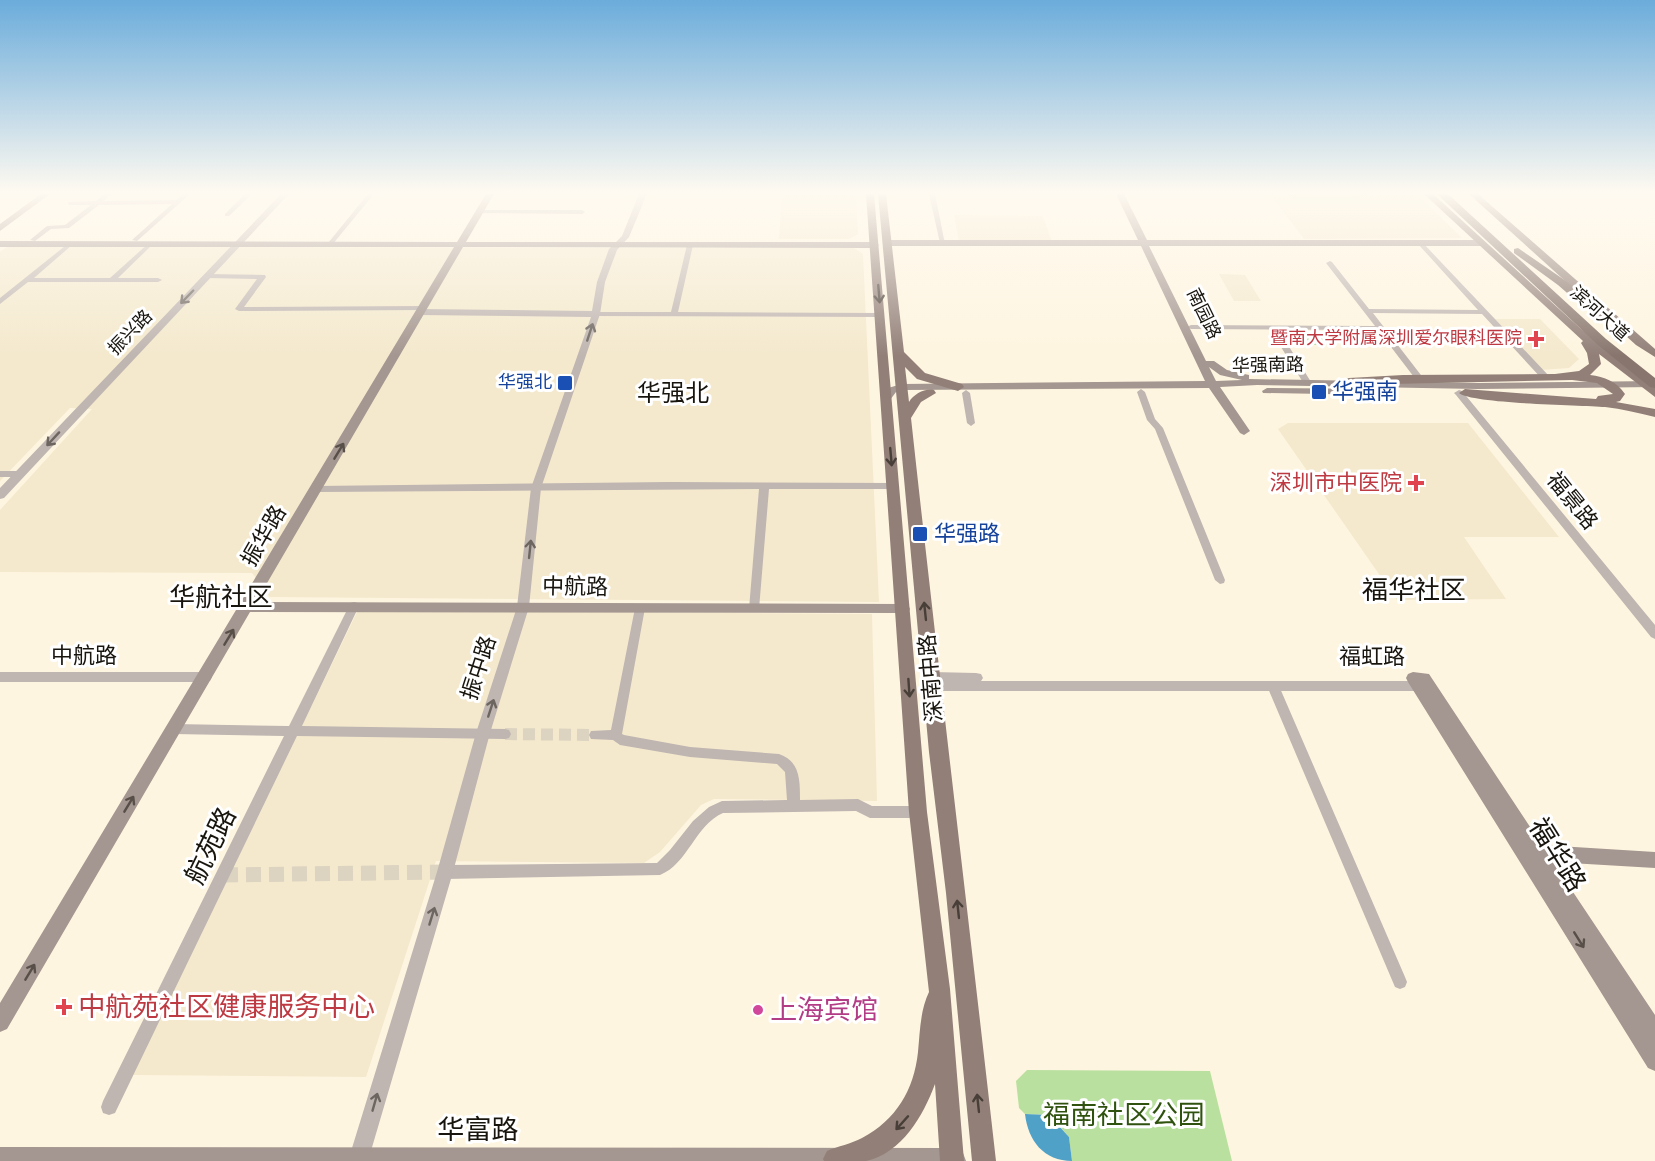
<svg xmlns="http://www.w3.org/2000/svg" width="1655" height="1161" viewBox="0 0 1655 1161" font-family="'Alegreya Sans','Noto Sans SC',sans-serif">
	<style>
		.built { fill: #f4e9cd }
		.green { fill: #b9e09f }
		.water { fill: #4fa1c7 }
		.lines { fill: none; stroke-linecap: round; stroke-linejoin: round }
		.minor-tunnel-far1 { stroke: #dcd3c0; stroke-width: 12; stroke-dasharray: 12 6; stroke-linecap: butt }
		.minor-tunnel { stroke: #dcd3c0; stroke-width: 15; stroke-dasharray: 15 8; stroke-linecap: butt }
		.minor { fill: #bfb5b1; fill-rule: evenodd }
		.tertiary { fill: #bfb5b1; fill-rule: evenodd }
		.secondary { fill: #a49690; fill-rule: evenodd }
		.primary { fill: #917f78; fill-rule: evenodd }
		.trunk { fill: #88766e; fill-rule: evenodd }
		.oneway { stroke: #483f38 }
		.oneway2 { stroke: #6c6560 }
		.oneway3 { stroke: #574f48 }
		.health-dot { fill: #e0444e; stroke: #fff; stroke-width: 2 }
		.transit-dot { fill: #1a4fb4; stroke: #fff; stroke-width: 2 }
		.hotel-dot { fill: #d1479c; stroke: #fff; stroke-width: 2 }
		.labels { text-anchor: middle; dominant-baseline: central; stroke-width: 6; stroke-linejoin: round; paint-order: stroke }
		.far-street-label { font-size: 18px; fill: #18150e; stroke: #fff }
		.far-health-label { font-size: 18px; fill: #be3a42; stroke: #fff; text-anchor: end }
		.far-transit-label { font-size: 18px; fill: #164399; stroke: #fff; text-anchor: end }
		.transit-label { font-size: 22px; fill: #164399; stroke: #fff; text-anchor: start }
		.health-label { font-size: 22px; fill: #be3a42; stroke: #fff; text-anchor: end }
		.street-label { font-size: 22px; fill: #18150e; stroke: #fff }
		.neighbourhood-label { font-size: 24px; fill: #18150e; stroke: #fff }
		.quarter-label { font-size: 26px; fill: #18150e; stroke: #fff }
		.near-street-label { font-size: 27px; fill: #18150e; stroke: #fff }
		.near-health-label { font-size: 27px; fill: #be3a42; stroke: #fff; text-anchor: start }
		.near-hotel-label { font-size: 27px; fill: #b23c85; stroke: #fff; text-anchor: start }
		.near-park-label { font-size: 27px; fill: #2f520e; stroke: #fff }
	</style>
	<rect width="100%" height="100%" fill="#fef5e0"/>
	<!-- built -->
	<path class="built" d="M782,194h74l2,40 -9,5h-70z
		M1270,194h147l45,44 -158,1z
		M954,215l89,1 9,26h-93z
		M7,247l847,1 9,6 16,348 -609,-5 -18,-24 -252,-1v-62l92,-101 -22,-1 -70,73v-229z
		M1219,274l26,1 16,26h-27z
		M1493,319h47l39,40 -10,9 -28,2z
		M1288,423h180l91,114h-95l42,62 -109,1 -119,-171z
		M358,610l514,4 5,187 -163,-2 -13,6 -41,47 -16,11 -208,-2 -70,216 -233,-2z"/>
	<!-- green -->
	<path class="green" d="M1283,194h81l-8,6h-58z
		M1291,334h32l8,11h-33z
		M1027,1070l183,1 22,90h-160l-3,-24 -19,-22 -25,-1 -6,-6 -3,-27z"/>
	<!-- water -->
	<path class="water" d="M1025,1114l24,1 20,22 3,24c-28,0 -44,-20 -47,-47z"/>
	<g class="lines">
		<!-- minor-tunnel-far1 -->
		<path class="minor-tunnel-far1" d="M505,734l90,1"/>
		<!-- minor-tunnel -->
		<path class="minor-tunnel" d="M223,875l222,-3"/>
		<!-- minor -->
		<path class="minor" d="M104,194h7l-7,7 72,-1 7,-6h7l-53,47 -5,-1 40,-36 -73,1 -30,23 -18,1 -16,12 -5,-1 17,-14 18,-1 26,-20h-21l-2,-1v-2l28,-1z
			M245,194h7l-23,22h-4v-2z
			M368,194h6l-42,51h-4v-2z
			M929,194h6l10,50 -5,-1z
			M479,210h103l3,2 -3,2 -105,-1 -1,-1z
			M1420,241l2,1 127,134v4h-6l-61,-66 -109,-1 51,66 -4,2h-3l-39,-51 -187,-1 -4,-2 4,-2 184,1 -49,-63 4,-2 2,1 37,47 109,1 -60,-66 -1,-1z
			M70,242l2,1v2l-38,33h76l40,-36 3,2 -1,1 -34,33h40l4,2 -4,2h-130l-28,22v-6z
			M690,243l3,2 -15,67 202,1 4,2 -4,2 -287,-1 -1,-2 4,-2h75l16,-67z
			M205,274l60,1 1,2 -22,30 178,-1 4,2 -4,2 -183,1 -4,-2 22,-30 -49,-1 -4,-2z
			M1282,345h6l23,37 -1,2h-6l-23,-37z
			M1141,389l4,3 10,27 8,9 62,152 -1,3 -4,1 -5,-4 -60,-151 -8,-9 -10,-28z
			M966,390l4,3 5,30 -4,3 -4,-3 -5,-30z
			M0,471h20l5,3 -5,3h-20z
			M670,482l223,1 5,3 -5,3h-124l-10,120 -1,3h-8l-1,-3 10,-120 -443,3 -5,-3 5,-3z
			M354,602l4,1 1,3 -57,120 203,3 4,1 2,4 -2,4 -4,1 -208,-3 -182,377 -6,2 -6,-2 -2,-6 2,-6 181,-365 -110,-2 -4,-1 -2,-4 2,-4 4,-1 115,2 60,-120 1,-3z
			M640,604l4,1 1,3 -23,126 2,1 66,12 89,7c21,7 21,26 21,46l58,-1 14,7h46l5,2 2,4 -2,4 -5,2h-48l-14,-7 -133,2c-28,12 -35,51 -63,62l-215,4 -5,-2 -2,-5 2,-5 5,-2 212,-2 13,-13 23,-29 16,-14 13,-6 65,-1 -2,-28 -8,-8 -87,-7 -70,-12 -7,-5 -22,-1 -2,-4 2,-4 20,-1 24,-122 1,-3z
			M1273,681l4,2 2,3 126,291 2,5 -2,5 -5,2 -5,-2 -128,-301 2,-3z"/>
		<!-- tertiary -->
		<path class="tertiary" d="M281,194h8l-285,304 -4,1v-11z
			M639,194h8l-18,43 -12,13 -12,32 -5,32 -59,174 -12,119 -39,126 -37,139 -85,289h-20l89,-289 39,-139 41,-126 14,-119 60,-171 -172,-2 -4,-3 4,-3 173,2 5,-29 12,-33 13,-13z
			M1459,390l3,1 193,234v14l-4,-2 -195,-242 -2,-2z
			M0,672h205l5,1 2,4 -2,4 -5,1h-205z
			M932,672l44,1 5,1 2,4 -2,3h434c4,-6 7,-8 14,-6l2,4 -8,11 -5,1h-485l-5,-1 -2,-4 4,-4 -5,-5 2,-4z"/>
		<!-- secondary -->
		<path class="secondary" d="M41,194h9l-50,37v-7z
			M486,194h8l-28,48h409l4,3 -4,3 -412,-1 -207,355 647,2 5,1 2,4 -2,4 -658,-1 -243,417 -7,3v-29l454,-756h-454v-6l457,1z
			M1116,194h8l23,46h333l4,3 -4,3h-331l57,115h8l13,9 22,5v4l229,4 177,-2v6l-177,2 -221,-4 -37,2 30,44 -6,4 -4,-2 -31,-45 -306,2 -7,2 -6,8h-8l-1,-2 7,-10 14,-4 303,-3 -64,-135h-254l-4,-3 4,-3h251zM1209,367l11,8 22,5 -26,1z
			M1267,388l113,1 5,3 -5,3 -117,-2 -1,-2z
			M1413,672l16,2 113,171 113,7v16l-102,-6 102,153v56l-7,-3 -240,-386 -2,-4 2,-4z
			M0,1147l952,1 11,5 3,8h-966z"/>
		<!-- primary -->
		<path class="primary" d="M866,194h8l53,618 23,177 14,172h-24l-5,-77c-12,32 -33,69 -69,77 -13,0 -29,0 -42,0l-1,-2 4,-8c11,-5 24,-7 35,-13 34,-18 52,-48 56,-86 2,-20 2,-41 11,-60l-20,-180z
			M878,194h8l18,158 21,21 37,11 2,3 -6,4 -41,-12 -12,-12 4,35c5,-8 16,-14 25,-12l2,3 -15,9 -10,16c27,248 57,495 85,743h-24l-26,-268 -17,-141z
			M1424,194h9l147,134 75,59v10l-56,-43 2,10 -11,11c15,2 26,6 35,19l-5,7 -4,1 39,7v8c-17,-4 -33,-8 -50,-10 -24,-2 -133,-3 -146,-14l6,-4 131,10 2,-3 15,-2 -16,-11 -25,-3 -227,5v-6l4,-1 54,-3 152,-1 24,-3 10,-7 -2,-11 -6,-10 2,-2z
			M1469,194h9l177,155v8l-19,-12z"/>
		<!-- trunk -->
		<path class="trunk" d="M1437,194h11l158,145 49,39v10l-5,-1 -52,-42z
			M1518,248l48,33 39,32v6h-8l-39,-34 -44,-32v-4z"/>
	</g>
	<!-- one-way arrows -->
	<defs><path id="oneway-shaft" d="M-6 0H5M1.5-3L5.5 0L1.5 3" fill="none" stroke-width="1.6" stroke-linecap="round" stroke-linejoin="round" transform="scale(1.5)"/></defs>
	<g class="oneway">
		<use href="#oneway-shaft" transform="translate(879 294) rotate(85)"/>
		<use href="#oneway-shaft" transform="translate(891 457) rotate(85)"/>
		<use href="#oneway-shaft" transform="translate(925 611) rotate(-96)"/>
		<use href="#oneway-shaft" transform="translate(909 688) rotate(86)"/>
		<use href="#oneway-shaft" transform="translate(958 909) rotate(-96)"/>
		<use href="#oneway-shaft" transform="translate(978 1103) rotate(-96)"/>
		<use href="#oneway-shaft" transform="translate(902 1123) rotate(132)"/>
	</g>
	<g class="oneway2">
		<use href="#oneway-shaft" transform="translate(187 297) rotate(134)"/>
		<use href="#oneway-shaft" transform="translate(590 332) rotate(-72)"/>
		<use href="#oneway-shaft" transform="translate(53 439) rotate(133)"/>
		<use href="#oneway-shaft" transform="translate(530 549) rotate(-84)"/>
		<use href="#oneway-shaft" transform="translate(491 708) rotate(-72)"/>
		<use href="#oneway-shaft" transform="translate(432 916) rotate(-73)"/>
		<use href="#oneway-shaft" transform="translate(375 1102) rotate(-74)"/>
	</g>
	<g class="oneway3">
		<use href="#oneway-shaft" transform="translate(339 451) rotate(-59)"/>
		<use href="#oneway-shaft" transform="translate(229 637) rotate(-59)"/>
		<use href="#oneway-shaft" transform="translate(129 804) rotate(-59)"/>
		<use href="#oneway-shaft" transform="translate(1579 940) rotate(58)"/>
		<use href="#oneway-shaft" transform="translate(30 972) rotate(-59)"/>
	</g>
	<!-- sky -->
	<linearGradient id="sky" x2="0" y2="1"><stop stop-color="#6bacdb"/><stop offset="0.54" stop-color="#fffaf1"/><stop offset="1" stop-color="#fffaf1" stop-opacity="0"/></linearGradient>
	<rect width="1655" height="356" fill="url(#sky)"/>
	<!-- markers -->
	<g class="health-dot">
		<path d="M1533 330h6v6h6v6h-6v6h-6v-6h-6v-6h6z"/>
		<path d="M1413 474h6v6h6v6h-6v6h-6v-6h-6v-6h6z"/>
		<path d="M61 998h6v6h6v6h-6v6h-6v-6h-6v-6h6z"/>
	</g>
	<g class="transit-dot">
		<rect x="557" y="375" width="16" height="16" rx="3"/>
		<rect x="1311" y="384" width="16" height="16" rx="3"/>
		<rect x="912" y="526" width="16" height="16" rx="3"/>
	</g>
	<circle class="hotel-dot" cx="758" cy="1010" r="6"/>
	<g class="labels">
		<!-- far-street labels -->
		<g class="far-street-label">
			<text transform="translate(1203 314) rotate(64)">南园路</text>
			<text transform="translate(1599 314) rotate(42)">滨河大道</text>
			<text transform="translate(131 333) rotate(-46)">振兴路</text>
			<text transform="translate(1268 366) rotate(-1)">华强南路</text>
		</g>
		<!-- far-health labels -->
		<g class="far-health-label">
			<text x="1522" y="339">暨南大学附属深圳爱尔眼科医院</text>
		</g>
		<!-- far-transit labels -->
		<g class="far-transit-label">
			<text x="552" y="383">华强北</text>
		</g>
		<!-- transit labels -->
		<g class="transit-label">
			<text x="1332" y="392">华强南</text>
			<text x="934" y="534">华强路</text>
		</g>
		<!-- health labels -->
		<g class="health-label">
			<text x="1402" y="483">深圳市中医院</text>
		</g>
		<!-- street labels -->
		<g class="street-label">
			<text transform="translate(1572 501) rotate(51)">福景路</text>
			<text transform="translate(264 536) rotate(-60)">振华路</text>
			<text transform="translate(575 587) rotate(1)">中航路</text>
			<text x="84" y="656">中航路</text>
			<text x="1372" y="657">福虹路</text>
			<text transform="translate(479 668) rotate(-72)">振中路</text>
			<text transform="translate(931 678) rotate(-95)">深南中路</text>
		</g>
		<!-- neighbourhood labels -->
		<g class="neighbourhood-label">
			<text x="673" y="394">华强北</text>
		</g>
		<!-- quarter labels -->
		<g class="quarter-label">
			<text x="1414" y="591">福华社区</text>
			<text x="221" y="598">华航社区</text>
		</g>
		<!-- near-street labels -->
		<g class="near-street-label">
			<text transform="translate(211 846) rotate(-64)">航苑路</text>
			<text transform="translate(1557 855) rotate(58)">福华路</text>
			<text x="478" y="1130">华富路</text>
		</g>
		<!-- near-health labels -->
		<g class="near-health-label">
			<text x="78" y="1007">中航苑社区健康服务中心</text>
		</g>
		<!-- near-hotel labels -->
		<g class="near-hotel-label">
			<text x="770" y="1010">上海宾馆</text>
		</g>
		<!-- near-park labels -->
		<g class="near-park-label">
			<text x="1124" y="1115">福南社区公园</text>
		</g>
	</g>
</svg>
